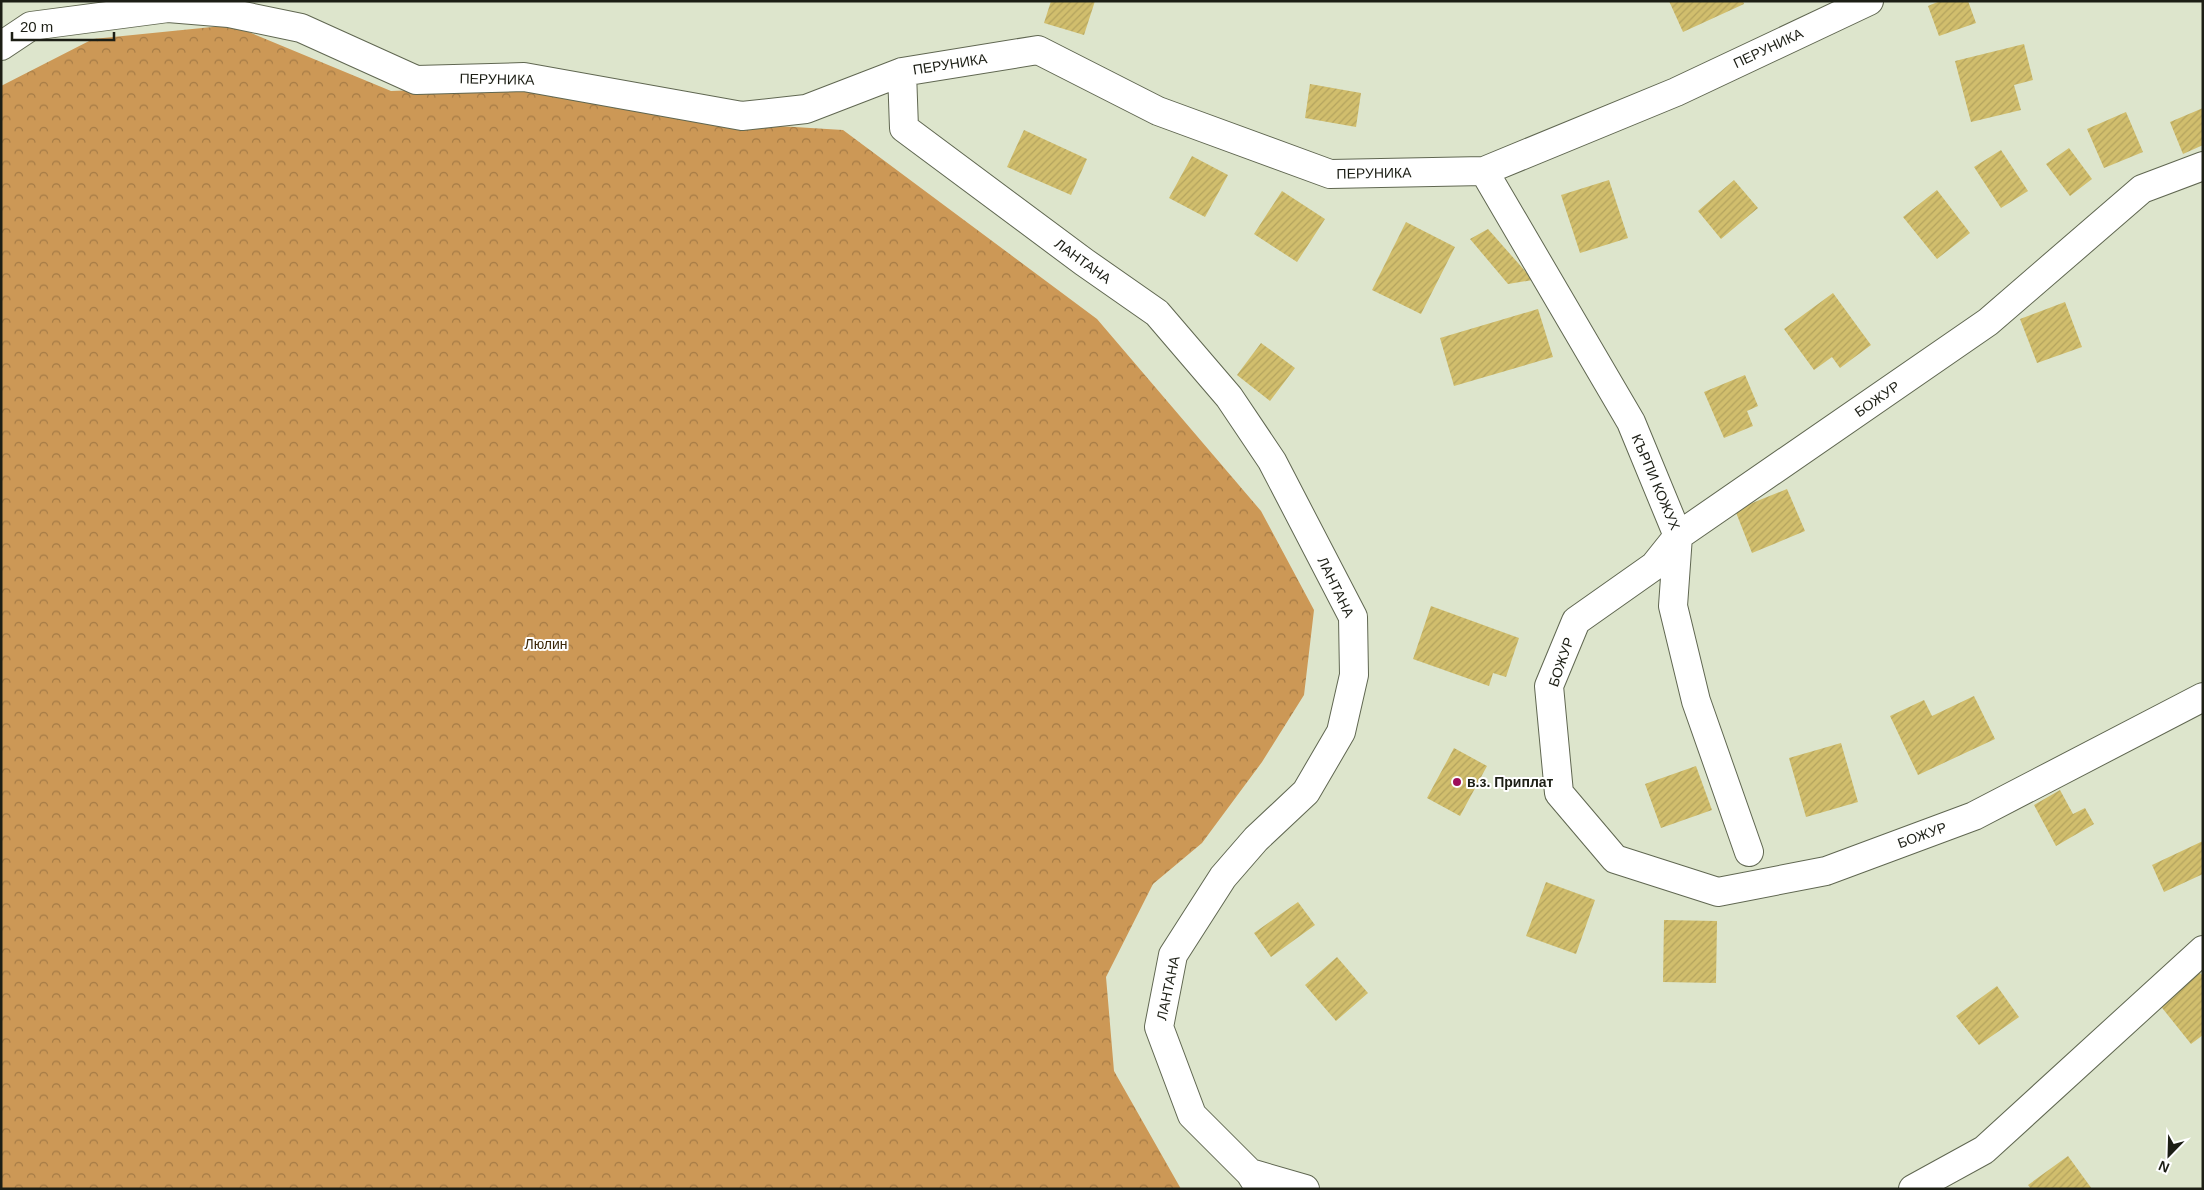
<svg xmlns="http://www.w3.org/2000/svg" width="2204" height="1190" viewBox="0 0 2204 1190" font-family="Arial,sans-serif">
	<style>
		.forest { fill: url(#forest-crowns) }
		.building { fill: url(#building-hatch) }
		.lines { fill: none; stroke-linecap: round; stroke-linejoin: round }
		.minor-casing { stroke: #606751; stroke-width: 30 }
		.minor { stroke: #fff; stroke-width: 28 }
		.poi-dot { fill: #9d0d59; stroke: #fff; stroke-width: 2 }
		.labels { text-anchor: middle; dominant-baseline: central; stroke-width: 4; stroke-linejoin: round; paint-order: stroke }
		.street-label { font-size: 14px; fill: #1c1e15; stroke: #fff }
		.park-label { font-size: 14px; fill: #3c2709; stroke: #fff }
		.poi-label { font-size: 14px; font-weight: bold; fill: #1c1e15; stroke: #fff; text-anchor: start }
	</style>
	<defs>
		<pattern id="forest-crowns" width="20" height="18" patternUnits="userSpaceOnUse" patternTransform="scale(1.25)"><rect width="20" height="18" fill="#cc9856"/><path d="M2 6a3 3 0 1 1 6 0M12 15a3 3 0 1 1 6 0" fill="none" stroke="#a57b46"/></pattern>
		<pattern id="building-hatch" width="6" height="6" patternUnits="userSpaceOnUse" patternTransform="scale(1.25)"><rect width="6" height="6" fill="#d1be6d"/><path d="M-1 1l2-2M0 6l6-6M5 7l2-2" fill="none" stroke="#b3a35e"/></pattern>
	</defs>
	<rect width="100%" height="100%" fill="#dde5cc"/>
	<!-- forest -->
	<path class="forest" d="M232,25l159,66 163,-6 143,36 146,9 254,189 164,192 53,99 -10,85 -42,67 -60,81 -49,41 -47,93 8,94 67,118h-1180v-1103l92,-47z"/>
	<!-- building -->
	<path class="building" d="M1051,1h44l-11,34 -40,-12z
		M1669,1h74l1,3 -61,28z
		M1940,1h28l8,22 -37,13 -11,-30z
		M2024,44l9,36 -19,5 7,25 -50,12 -16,-61z
		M1310,84l51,9 -5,34 -51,-9z
		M2203,108v37l-20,9 -13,-32z
		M2126,112l17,40 -39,16 -17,-39z
		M1024,130l63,29 -16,36 -64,-28z
		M2069,148l23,31 -22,17 -24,-32z
		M2001,150l27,41 -27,17 -27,-41z
		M1192,156l36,19 -23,42 -36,-19z
		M1609,180l19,58 -48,15 -19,-58z
		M1734,180l24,28 -37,31 -23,-28z
		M1937,190l33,43 -33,26 -34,-42z
		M1282,191l43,28 -28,43 -43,-28z
		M1406,222l49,25 -34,67 -49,-24z
		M1488,229l45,51 -25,4 -38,-45z
		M1833,293l38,52 -31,23 -8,-11 -18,13 -30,-41z
		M2065,302l17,45 -45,16 -17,-44z
		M1538,309l15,48 -99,29 -14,-48z
		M1261,343l34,25 -25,33 -33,-26z
		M1745,375l13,31 -11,5 6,15 -29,12 -20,-46z
		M1787,489l18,42 -53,22 -17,-43z
		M1431,606l88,32 -13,39 -13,-4 -4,13 -76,-27z
		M1974,696l21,43 -77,36 -28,-59 34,-16 8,16z
		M1841,743l17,59 -52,15 -17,-59z
		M1454,748l33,18 -27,50 -33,-18z
		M1696,766l16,44 -51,18 -16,-44z
		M2060,790l13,24 12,-6 9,16 -38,22 -22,-41z
		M2203,841v33l-39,18 -12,-27z
		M1546,882l49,18 -19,54 -50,-18z
		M1298,902l17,23 -44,32 -17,-24z
		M1664,920l53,1 -1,62 -53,-1z
		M1337,957l31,36 -32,28 -31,-36z
		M2199,972l4,4v59l-12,9 -32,-40z
		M1997,986l22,31 -40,28 -23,-29z
		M2068,1156l24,33h-61l-3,-4z"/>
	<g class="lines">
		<defs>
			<path id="minor" d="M1,46l30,-20 137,-18 61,5 72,15 115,52 108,-3 218,39 64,-7 96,-37 136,-22 120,61 172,63 154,-3 192,-79 193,-91
				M902,72l2,56 180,134 73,51 72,84 43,64 81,156 1,58 -13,57 -35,60 -50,47 -33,38 -50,78 -14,72 33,88 58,58 10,16
				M2203,166l-61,23 -154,133 -310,214 -24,30 -78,55 -27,65 10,107 56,66 103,33 108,-21 148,-55 229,-119
				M1484,171l147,251 47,114 -5,70 23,95 53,151
				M1250,1173l55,16
				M1913,1189l71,-39 219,-200"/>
		</defs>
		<!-- minor casing -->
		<use href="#minor" class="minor-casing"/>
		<!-- minor -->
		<use href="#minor" class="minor"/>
	</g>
	<!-- markers -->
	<circle class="poi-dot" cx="1457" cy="782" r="5"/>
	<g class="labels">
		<!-- street labels -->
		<g class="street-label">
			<text transform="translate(1768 48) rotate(-25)">ПЕРУНИКА</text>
			<text transform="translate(950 64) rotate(-9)">ПЕРУНИКА</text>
			<text transform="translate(497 79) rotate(1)">ПЕРУНИКА</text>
			<text transform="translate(1374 173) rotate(-1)">ПЕРУНИКА</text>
			<text transform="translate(1083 261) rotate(36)">ЛАНТАНА</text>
			<text transform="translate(1877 399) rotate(-35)">БОЖУР</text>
			<text transform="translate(1656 482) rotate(67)">КЪРПИ КОЖУХ</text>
			<text transform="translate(1336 587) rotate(64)">ЛАНТАНА</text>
			<text transform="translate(1561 662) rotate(-71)">БОЖУР</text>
			<text transform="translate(1922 835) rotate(-20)">БОЖУР</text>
			<text transform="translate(1168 988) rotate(-78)">ЛАНТАНА</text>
		</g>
		<!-- park labels -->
		<g class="park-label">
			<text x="546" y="644">Люлин</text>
		</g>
		<!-- poi labels -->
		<g class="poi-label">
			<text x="1467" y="782">в.з. Приплат</text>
		</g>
	</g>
	<!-- border -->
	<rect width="2204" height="1190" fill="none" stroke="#1c1e15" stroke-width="5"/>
	<!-- north arrow -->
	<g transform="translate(2169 1155) rotate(203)" stroke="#ffffff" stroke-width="4" paint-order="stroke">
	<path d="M0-4L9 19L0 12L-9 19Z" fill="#1c1e15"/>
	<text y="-8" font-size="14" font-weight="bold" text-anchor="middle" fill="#1c1e15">N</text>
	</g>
	<!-- scale -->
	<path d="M12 32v8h102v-8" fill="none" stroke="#1c1e15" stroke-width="2.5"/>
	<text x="20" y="32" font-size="15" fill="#1c1e15" stroke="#ffffff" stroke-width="4" paint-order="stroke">20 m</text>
</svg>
